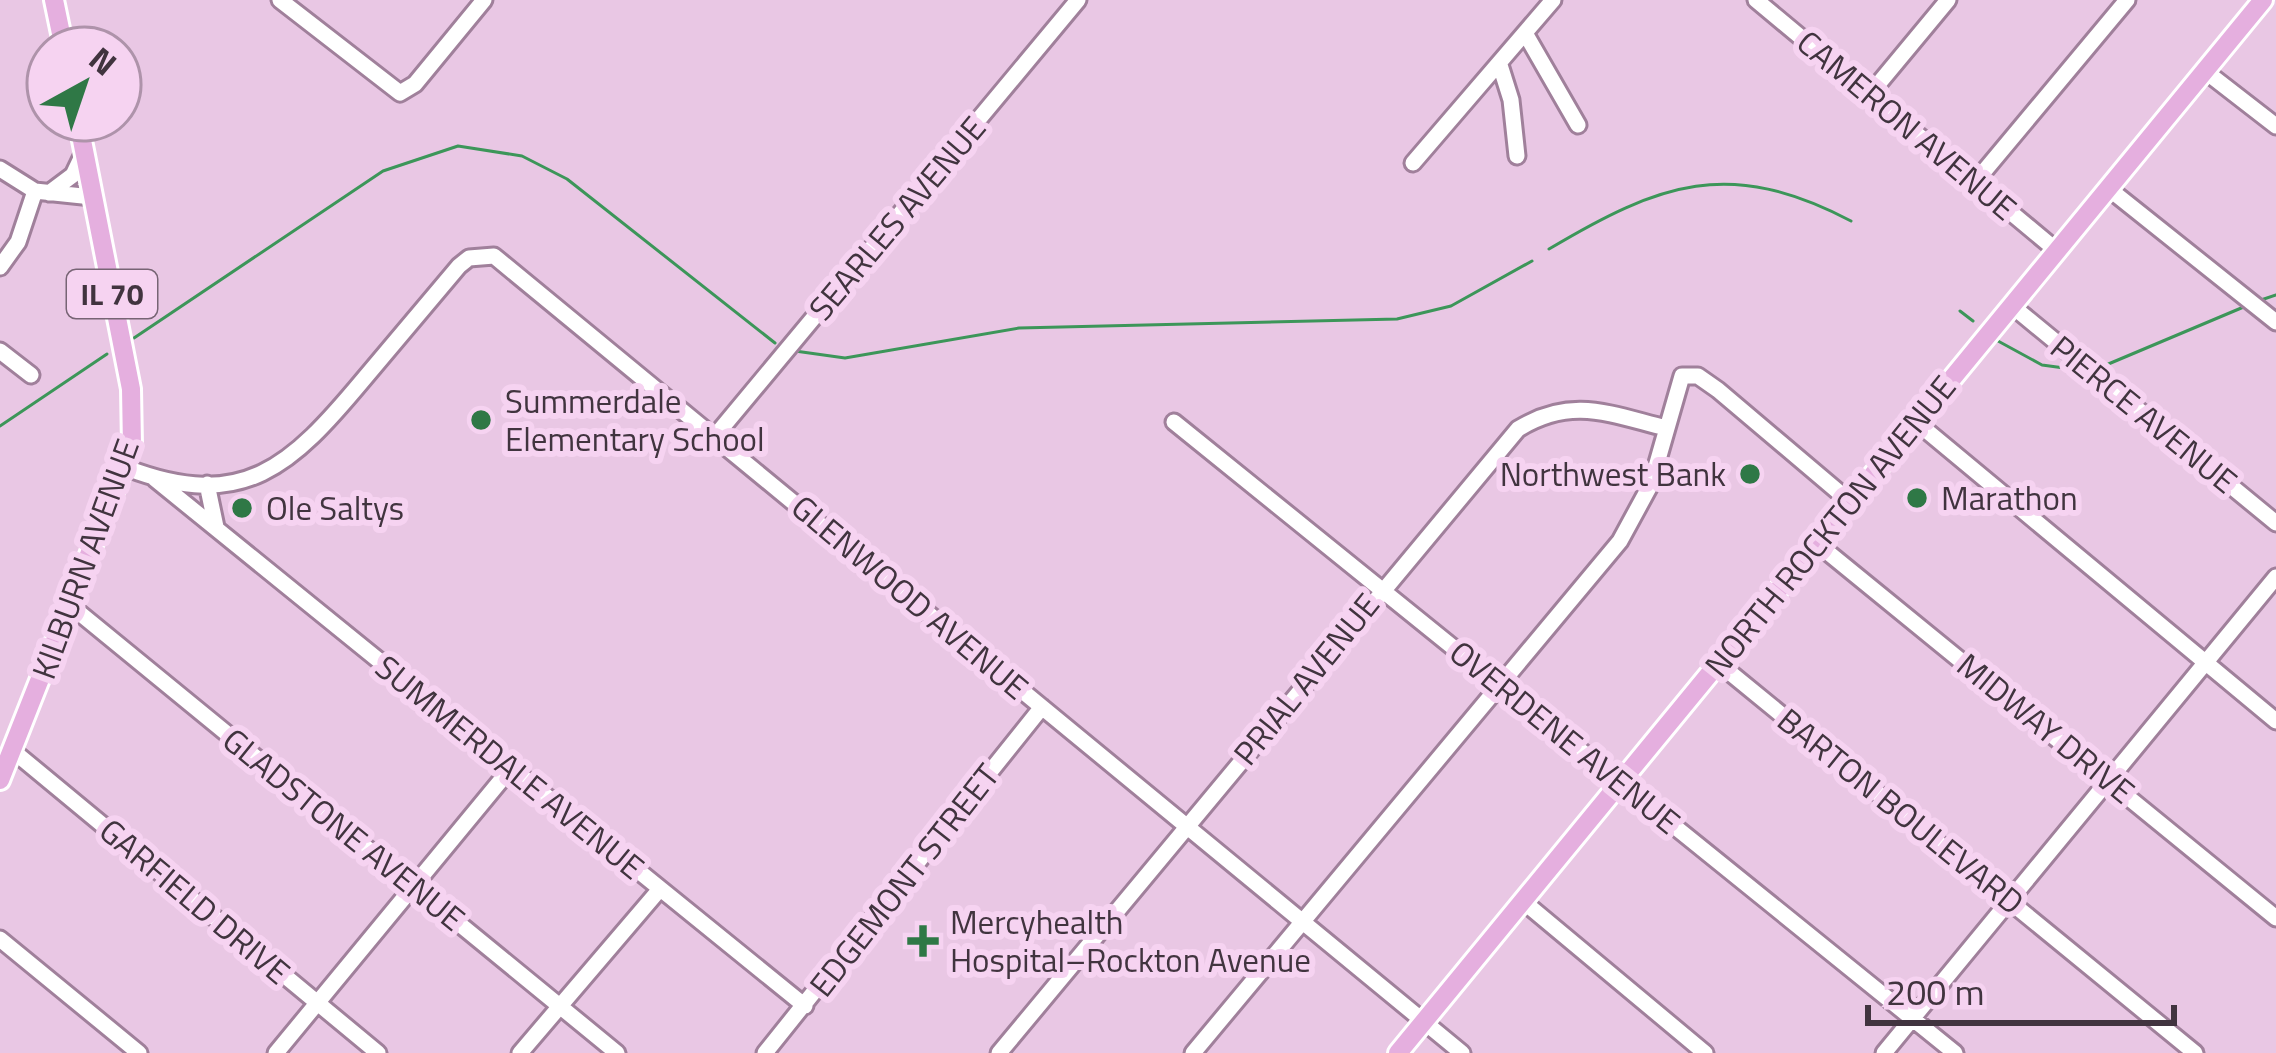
<svg xmlns="http://www.w3.org/2000/svg" width="2276" height="1053" viewBox="0 0 2276 1053" font-family="'Titillium Web',sans-serif">
	<style>
		.lines { fill: none; stroke-linecap: round; stroke-linejoin: round }
		.stream { stroke: #3c9659; stroke-width: 3 }
		.minor-casing { stroke: #a0809b; stroke-width: 21 }
		.major-casing { stroke: #fff; stroke-width: 24 }
		.minor { stroke: #fff; stroke-width: 15 }
		.major { stroke: #e5afdf; stroke-width: 18 }
		.poi-dot { fill: #2f7846; stroke: #f6d3f1; stroke-width: 4.5 }
		.labels { text-anchor: middle; dominant-baseline: central; stroke-width: 12; stroke-linejoin: round; paint-order: stroke }
		.shield { fill: #f6d3f1; stroke: #776474; stroke-width: 3 }
		.shield-label { font-size: 30px; font-weight: bold; fill: #41343f }
		.street-label { font-size: 33px; fill: #41343f; stroke: #f6d3f1 }
		.poi-label { font-size: 33px; fill: #41343f; stroke: #f6d3f1; text-anchor: start }
	</style>
	<rect width="100%" height="100%" fill="#e9c7e4"/>
	<g class="lines">
		<!-- stream -->
		<path class="stream" d="M1549,249c111,-66 180,-92 302,-28
			M2261,300l15,-5
			M1960,311l13,10
			M134,338l249,-167 75,-25 64,10 45,23 208,164
			M1998,341l44,24 37,5
			M795,351l50,7 174,-30 378,-9 54,-13 81,-45
			M2106,365l140,-59
			M0,426l107,-72"/>
		<defs>
			<path id="minor" d="M280,0l120,93 15,-9 69,-84
				M1756,0l300,250
				M1525,33l53,92
				M1500,65l11,35 6,56
				M2205,71l71,55
				M1870,94l78,-94
				M1413,163l140,-163
				M0,169l35,22 57,6
				M1976,181l151,-181
				M2108,188l168,134
				M49,193l24,-18 11,-23
				M0,267l18,-25 17,-51
				M2011,305l265,218
				M0,351l31,24
				M1915,421l361,300
				M1174,422l781,631
				M716,435l362,-435
				M127,468c117,45 165,-3 236,-88 32,-38 64,-76 96,-114l10,-8 25,-2 968,797
				M155,479l650,527
				M207,484l9,43
				M1814,541l462,377
				M71,606l546,447
				M1717,662l478,391
				M12,750l366,303
				M1524,902l181,151
				M0,939l139,114
				M276,1053l235,-285
				M520,1053l140,-164
				M765,1053l277,-346
				M999,1053l519,-624c54,-33 91,-15 148,-1
				M1193,1053l427,-512 31,-57 31,-108h16l20,14 130,110
				M1884,1053l392,-476"/>
			<path id="major" d="M54,0l10,48
				M0,780l132,-334 -1,-57 -53,-269
				M1398,1053l865,-1053"/>
		</defs>
		<!-- minor casing -->
		<use href="#minor" class="minor-casing"/>
		<!-- major casing -->
		<use href="#major" class="major-casing"/>
		<!-- minor -->
		<use href="#minor" class="minor"/>
		<!-- major -->
		<use href="#major" class="major"/>
	</g>
	<!-- markers -->
	<g class="poi-dot">
		<circle cx="481" cy="420" r="12"/>
		<circle cx="1750" cy="474" r="12"/>
		<circle cx="1917" cy="498" r="12"/>
		<circle cx="242" cy="508" r="12"/>
		<path d="M917 923h12v12h12v12h-12v12h-12v-12h-12v-12h12z"/>
	</g>
	<g class="labels">
		<!-- shield labels -->
		<rect class="shield" x="67" y="270" width="90" height="48" rx="9"/>
		<g class="shield-label">
			<text x="112" y="294">IL 70</text>
		</g>
		<!-- street labels -->
		<g class="street-label">
			<text transform="translate(1907 125) rotate(40)">CAMERON AVENUE</text>
			<text transform="translate(897 218) rotate(-50)">SEARLES AVENUE</text>
			<text transform="translate(2144 414) rotate(39)">PIERCE AVENUE</text>
			<text transform="translate(1830 526) rotate(-51)">NORTH ROCKTON AVENUE</text>
			<text transform="translate(85 559) rotate(-70)">KILBURN AVENUE</text>
			<text transform="translate(910 597) rotate(40)">GLENWOOD AVENUE</text>
			<text transform="translate(1306 679) rotate(-51)">PRIAL AVENUE</text>
			<text transform="translate(2046 728) rotate(39)">MIDWAY DRIVE</text>
			<text transform="translate(1565 737) rotate(39)">OVERDENE AVENUE</text>
			<text transform="translate(510 767) rotate(39)">SUMMERDALE AVENUE</text>
			<text transform="translate(1901 811) rotate(39)">BARTON BOULEVARD</text>
			<text transform="translate(344 829) rotate(39)">GLADSTONE AVENUE</text>
			<text transform="translate(904 880) rotate(-52)">EDGEMONT STREET</text>
			<text transform="translate(195 901) rotate(40)">GARFIELD DRIVE</text>
		</g>
		<!-- poi labels -->
		<g class="poi-label">
			<text x="505" y="401">Summerdale<tspan x="505" dy="38">Elementary School</tspan></text>
			<text x="1726" y="474" text-anchor="end">Northwest Bank</text>
			<text x="1941" y="498">Marathon</text>
			<text x="266" y="508">Ole Saltys</text>
			<text x="950" y="922">Mercyhealth<tspan x="950" dy="38">Hospital–Rockton Avenue</tspan></text>
		</g>
	</g>
	<!-- north arrow -->
	<g transform="translate(84 84) rotate(40)"><circle r="57" fill="#f6d3f1" stroke="#ae93aa" stroke-width="3"/>
	<path d="M0-9L21 45L0 30L-21 45Z" fill="#2f7846"/>
	<text y="-18" font-size="33" font-weight="bold" text-anchor="middle" fill="#41343f">N</text>
	</g>
	<!-- scale -->
	<path d="M1868 1005v18h306v-18" fill="none" stroke="#41343f" stroke-width="6"/>
	<text x="1886" y="1005" font-size="36" fill="#41343f" stroke="#f6d3f1" stroke-width="9" paint-order="stroke">200 m</text>
</svg>
